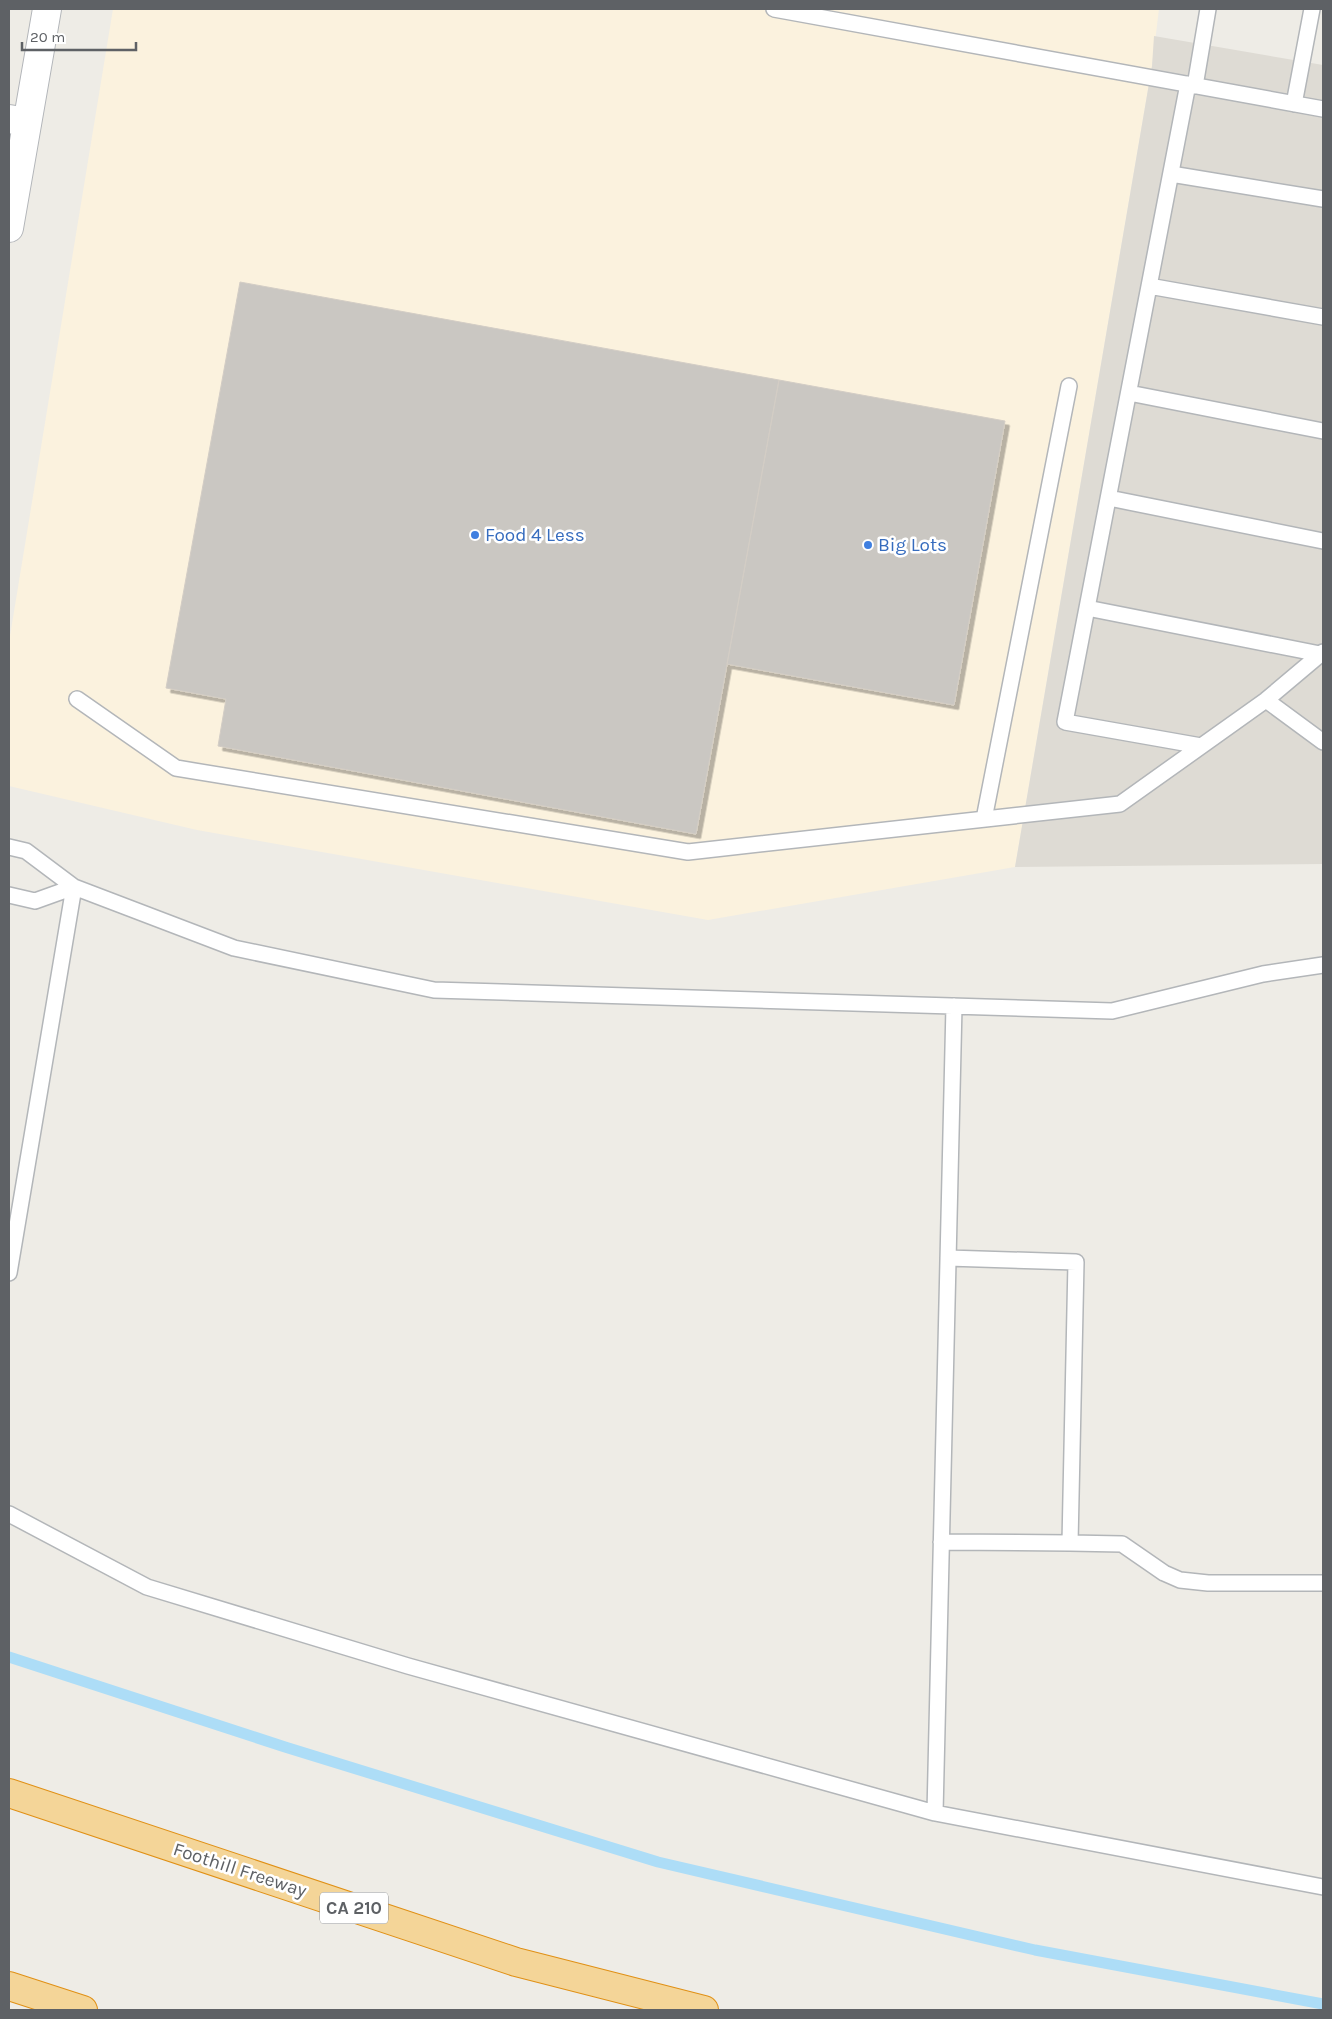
<svg xmlns="http://www.w3.org/2000/svg" width="1332" height="2019" viewBox="0 0 1332 2019" font-family="Karla,sans-serif">
	<style>
		.commercial { fill: #fbf2de }
		.education { fill: #dedbd4 }
		.lines { fill: none; stroke-linecap: round; stroke-linejoin: round }
		.stream { stroke: #adddf7; stroke-width: 11 }
		.building { fill: #cac7c2; stroke: #d3cdc5; filter: url(#shadow) }
		.service-casing { stroke: #b3b6b9; stroke-width: 18 }
		.minor-casing { stroke: #b3b6b9; stroke-width: 30 }
		.secondary-casing { stroke: #b2b5b9; stroke-width: 30 }
		.motorway-casing { stroke: #e09015; stroke-width: 30 }
		.service { stroke: #fff; stroke-width: 15 }
		.minor { stroke: #fff; stroke-width: 28 }
		.secondary { stroke: #fff; stroke-width: 28 }
		.motorway { stroke: #f4d598; stroke-width: 28 }
		.shop-dot { fill: #3f7fe0; stroke: #fff; stroke-width: 2 }
		.labels { text-anchor: middle; dominant-baseline: central; stroke-width: 5; stroke-linejoin: round; paint-order: stroke }
		.shield { fill: #fff; stroke: #8e9093; stroke-width: 1 }
		.shield-label { font-size: 18px; font-weight: bold; fill: #5e6165 }
		.shop-label { font-size: 19px; fill: #366cbe; stroke: #fff; text-anchor: start }
		.street-label { font-size: 19px; fill: #5e6165; stroke: #fff }
	</style>
	<defs>
		<filter id="shadow"><feDropShadow dx="4.5" dy="4.5" stdDeviation="0" flood-color="#0004"/></filter>
	</defs>
	<rect width="100%" height="100%" fill="#eeece6"/>
	<!-- commercial -->
	<path class="commercial" d="M113,9h1046l-7,57 -137,801 -307,53 -511,-90 -188,-44v-144z"/>
	<!-- education -->
	<path class="education" d="M1154,36l169,29v799l-308,3 137,-801z"/>
	<g class="lines">
		<!-- stream -->
		<path class="stream" d="M9,1657l276,90 373,115 377,88 288,54"/>
	</g>
	<!-- building -->
	<path class="building" d="M240,282l539,98 -83,454 -478,-88 8,-47 -60,-11z
		M779,380l226,41 -51,284 -227,-41z"/>
	<g class="lines">
		<defs>
			<path id="service" d="M774,9l549,100
				M1188,84l-123,638 136,24
				M1195,86l13,-77
				M1294,104l18,-95
				M1171,174l152,25
				M1149,286l174,31
				M1129,393l194,38
				M1109,498l214,43
				M1087,608l233,46
				M77,699l99,69 512,84 432,-48 146,-104 57,-48
				M1266,700l57,42
				M984,819l85,-433
				M9,847l17,4 48,36
				M9,895l26,6 39,-14
				M9,1273l65,-386 160,61 200,42 678,21 151,-37 60,-9
				M9,1514l138,73 261,79 527,147 388,74
				M941,1542l129,1 6,-281 -128,-4
				M1070,1543l52,1 42,29 16,7 28,3h115
				M935,1813l19,-807"/>
			<path id="minor" d="M9,119l18,3"/>
			<path id="secondary" d="M9,228l38,-219"/>
			<path id="motorway" d="M9,1793l507,169 188,48
				M9,1986l74,24"/>
		</defs>
		<!-- service casing -->
		<use href="#service" class="service-casing"/>
		<!-- minor casing -->
		<use href="#minor" class="minor-casing"/>
		<!-- secondary casing -->
		<use href="#secondary" class="secondary-casing"/>
		<!-- motorway casing -->
		<use href="#motorway" class="motorway-casing"/>
		<!-- service -->
		<use href="#service" class="service"/>
		<!-- minor -->
		<use href="#minor" class="minor"/>
		<!-- secondary -->
		<use href="#secondary" class="secondary"/>
		<!-- motorway -->
		<use href="#motorway" class="motorway"/>
	</g>
	<!-- markers -->
	<g class="shop-dot">
		<circle cx="475" cy="535" r="5"/>
		<circle cx="868" cy="545" r="5"/>
	</g>
	<g class="labels">
		<!-- shield labels -->
		<rect class="shield" x="320" y="1892.5" width="68" height="31" rx="4"/>
		<g class="shield-label">
			<text x="354" y="1908">CA 210</text>
		</g>
		<!-- shop labels -->
		<g class="shop-label">
			<text x="485" y="535">Food 4 Less</text>
			<text x="878" y="545">Big Lots</text>
		</g>
		<!-- street labels -->
		<g class="street-label">
			<text transform="translate(240 1870) rotate(18)">Foothill Freeway</text>
		</g>
	</g>
	<!-- border -->
	<rect width="1332" height="2019" fill="none" stroke="#5e6165" stroke-width="20"/>
	<!-- scale -->
	<path d="M22 42v8h114v-8" fill="none" stroke="#5e6165" stroke-width="2.5"/>
	<text x="30" y="42" font-size="15" fill="#5e6165" stroke="#ffffff" stroke-width="4" paint-order="stroke">20 m</text>
</svg>
